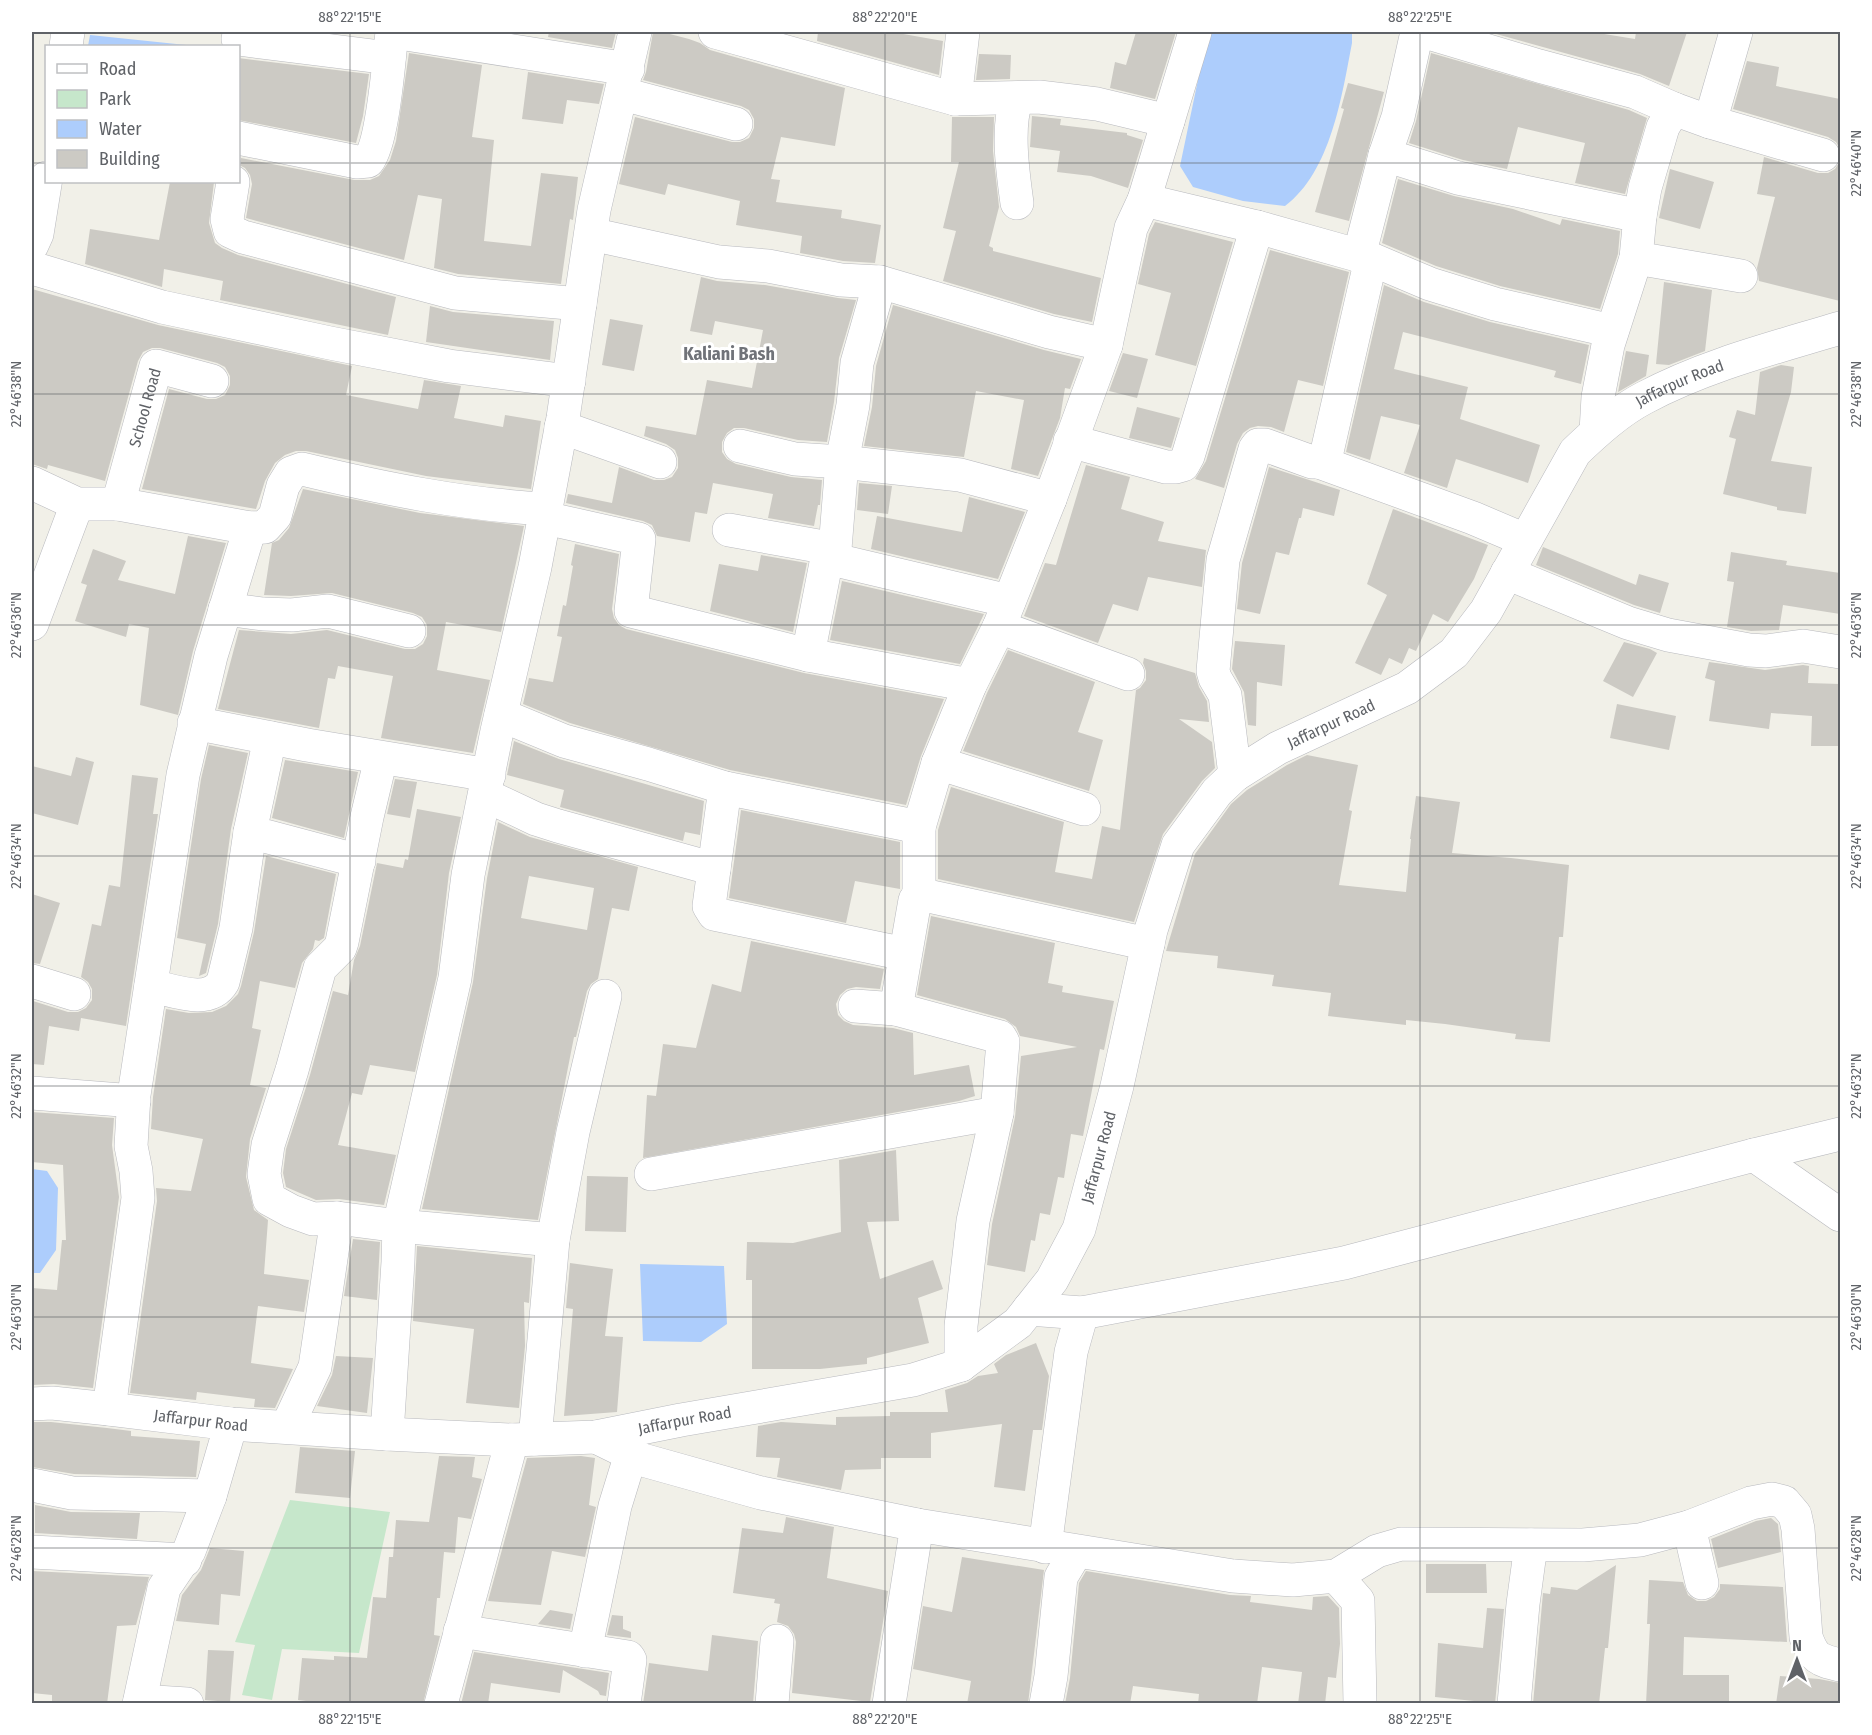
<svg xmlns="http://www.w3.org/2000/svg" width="1872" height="1735" viewBox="0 0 1872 1735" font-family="'Fira Sans Condensed',sans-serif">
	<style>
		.green { fill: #c6e7cb }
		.water { fill: #adcdfc }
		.building { fill: #cccac4; fill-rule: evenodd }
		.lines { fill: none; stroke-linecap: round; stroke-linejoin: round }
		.minor-casing { stroke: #b8b9be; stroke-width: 34 }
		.minor { stroke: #fff; stroke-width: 33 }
		.ticks { fill: none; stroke: #5f6267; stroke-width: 1.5; stroke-opacity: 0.45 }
		.labels { text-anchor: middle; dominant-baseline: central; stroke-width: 6; stroke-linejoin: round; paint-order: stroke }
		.street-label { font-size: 16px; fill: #5f6267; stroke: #fff }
		.neighbourhood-label { font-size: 18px; font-weight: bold; fill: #707379; stroke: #fff }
		.neatline { fill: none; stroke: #5f6267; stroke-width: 2 }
		.ticks-label { font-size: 15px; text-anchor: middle; fill: #5f6267 }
	</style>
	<rect width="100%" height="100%" fill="#f1f0e8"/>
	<!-- green -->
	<path class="green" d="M290,1500l100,12 -31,141 -77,-4 -10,51 -30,-5 13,-50 -20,-3z"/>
	<!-- water -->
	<path class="water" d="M1208,32h144v11c-10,52 -21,129 -67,163l-42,-5 -50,-14 -13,-21z
		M90,35l96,10v1h-98z
		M32,1169l15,2 11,17 -2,62 -16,23h-8z
		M640,1264l84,2 3,58 -26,18 -58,-1z"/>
	<!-- building -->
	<path class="building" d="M549,32h67l-4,16 -64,-11z
		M653,32h9l27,7 11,4 10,7 135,38 -10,58 -54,-9 -10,42 9,1 -4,22 66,8 -1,8 40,7 -6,38 -32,-2 -43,-8 2,-17 -66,-11 4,-24 -72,-17 -3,11 -46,-11 16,-67 97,25h8l9,-4 5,-10v-9l-5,-9 -8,-4 -98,-26 3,-8z
		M818,32h74l51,9 -4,34 -122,-34z
		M1136,32h40l-21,67 -45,-11 5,-26 11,3z
		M1489,32h103l43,7 1,-7h51l-18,54 -29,-12z
		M409,53l73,12 -10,72 22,3 -10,101 47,5 10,-73 37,4 -5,43 -3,-1 -9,65 -103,-10 -24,-6 8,-69 -24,-4 -14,65 -158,-42 6,-34 -2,-9 -5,-7 -6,-3 2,-7 113,22h16l9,-4 11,-16 6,-19z
		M1431,53l198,57 18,8 -22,76 -50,-11 10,-40 -67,-16 -11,42 -44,-9 -54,-17 7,-22z
		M979,54l32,1 -1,24 -34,1z
		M238,58l131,16 -6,42 -7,27 -118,-23z
		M1747,61l32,6 -3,19 64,13v50l-4,-7 -8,-5 -95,-28z
		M528,72l76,12 -5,20 -32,-4 -4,24 -41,-5z
		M1348,83l36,9 -35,129 -34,-9 29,-103 -3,-1z
		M1032,116l29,3 -1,6 67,8v2l16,5 -15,48 -37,-12 -34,-4 3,-21 -30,-4z
		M952,117h42l-1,34 6,56 -10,39 4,2v3l108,27 -9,44 -38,-8 -111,-33 13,-50 -13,-3 16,-66h-8z
		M1764,157l54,16h10l7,-4 5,-8v140l-81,-20 -2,-13 18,-71 -18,-3z
		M1670,169l44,13 -14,47 -41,-11z
		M1398,179l56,17 59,13 47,16 2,-6 58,12 -2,23 -18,55 -100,-23 -64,-20 -54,-23z
		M170,182h44l-5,41 6,20 7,5 16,7 158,42 -8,38 -168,-35 3,-19 -59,-12 -2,18 -77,-23 5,-35 69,11z
		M1155,222l78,20 -37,124 -41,-11 16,-62 -33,-9 11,-50z
		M1270,250l79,22 -26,114 -25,-6 -14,52 -13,-5 -13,-1 -8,2 -7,5 -6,11 -13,44 -29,-9 11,-18z
		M701,277l16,4 48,4 73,13 18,2 -17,58 -5,44 -7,40 -29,-2 -54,-12h-10l-7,5 -5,9v10l5,7 9,5 55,13 31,3 -2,25h-2l-4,21 -46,-8 5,-24 -60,-11 -6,31 -12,-2 -5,30 -33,-6 -5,-11 -9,-4 -77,-18 2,-9 44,9 7,-36 35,13h10l8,-3 6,-9v-10l-3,-8 -9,-6 -22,-8 2,-10 50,9 11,-55 45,8 11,-58 -48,-9 -3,14 -22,-4z
		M1664,282l48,8 -7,61 -36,14 -13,-1z
		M1384,285l40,17 66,20 99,23 -8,39 -27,-7 2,-6 -153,-39 -9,37 74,18 -8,32 80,26 -12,38 -72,-24 -9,29 -43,-15 16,-48 -39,-9 -11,44 -24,-8z
		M32,289l126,36 194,41 -6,29 72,14 6,-29 37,6 -7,32 49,9 2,-12 36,6 -10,68 -105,-13 -120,-25h-10l-11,4 -10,8 -10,18 -9,28 -114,-20 27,-100 38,10h9l9,-4 5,-10v-9l-5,-9 -8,-4 -57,-15h-8l-9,4 -5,9 -33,120 -57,-16 -1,4 -15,-5z
		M893,305l151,45 37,9 -11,30 -5,-1 -5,30 -22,58 -27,-7 13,-69 -48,-9 -12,66 -100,-11 8,-39 4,-41z
		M430,306l23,6 101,9 -4,39 -124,-18z
		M610,319l33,6 -9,46 -32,-6z
		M1626,351l23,4 -3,21 -28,16z
		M1123,353l25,6 -11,39 -28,-7z
		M1781,365l13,2 -3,25 -20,69 41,6 -6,47 -29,-4v-3l-54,-13 13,-55 -7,-2 8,-27 18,5 5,-43z
		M1137,407l43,11 -9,30 -42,-10z
		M1086,465l44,12 -9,32 43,13 -6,19 48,9 -4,37 -54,-10 -10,34 -25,-7 -15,39 -74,-27 21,-53 11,2z
		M1269,467l71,23 -6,26 -31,-8 -2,10h-2l-10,37 -13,-3 -16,62 -23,-5 5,-46z
		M859,483l33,3 -4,28 -31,-4z
		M303,489l117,24 104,13 -23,106 -55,-10 -9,48 53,10 -17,73 -92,-15 12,-62 -55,-10 -3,13 -7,-1 -9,50 -101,-19 21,-79 52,4 36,-4 78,19h10l8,-5 4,-8v-11l-5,-8 -9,-4 -81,-20 -41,3 -27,-1 8,-52 7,-3 10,-12z
		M969,497l56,15 -27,67 -127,-30 6,-33 85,16z
		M1393,509l95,36 -14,34 -26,43 -15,-8 -17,37 -7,-3 -7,16 -13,-6 -8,17 -26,-12 32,-68 -20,-11z
		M188,536l38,7 -33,108 -15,64 -38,-10 9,-77 -20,-4 -3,13 -51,-16 12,-36 -6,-2 12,-34 33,12 -8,19 57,14z
		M575,544l44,10 -7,55 2,9 5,7 7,4 178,44 140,26 -23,57 -15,49 -176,-35 -160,-47 -47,-19 6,-26 24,4 9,-45 -5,-1 6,-31 3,1 7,-40 -2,-1z
		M1543,547l93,38 3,-11 30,9 -9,30 -26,-8 -98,-40z
		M1731,552l56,9 -1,4 54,8v41l-57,-9 -4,25 -28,1 -24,-4 7,-45 -7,-1z
		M761,555l46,8 -14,69 -83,-21 9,-47 39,7z
		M842,581l142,33 -24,50 -130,-24z
		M1235,641l50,4 -3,41 -25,-4 -1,44 -8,-1 -4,-33 -12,-23z
		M1624,642l26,7 7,4 -24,44 -30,-16z
		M1008,650l87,32 -17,50 25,8 -14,51 -126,-40 24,-58z
		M1144,658l51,15 4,14 8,14 2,21 -30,-3 33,23 3,26 -13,13 -39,53 -29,88 -196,-43v-49l13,-43 113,35 -9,50 37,7 10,-53 18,4 16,-140 4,-2 6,-8v-9l-3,-8z
		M1709,662l56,8 38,-5 6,1 -1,17 32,1v62h-29l1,-30 -41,-3 -2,16 -60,-8 6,-40 -10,-3z
		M1617,704l59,12 -7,34 -59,-12z
		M514,741l45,18 145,42 -4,34 -15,-3 -2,9 -123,-34 4,-17 -57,-15z
		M209,745l39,8 -17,76 -13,95 -12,49 -7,3 7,-32 -29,-6 24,-159z
		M1307,755l51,10 -9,45 3,1 -13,74 67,7 5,-53h-1l6,-43 44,6 -8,51 59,5 58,7 -6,72h-4l-9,105 -35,-3 1,-5 -71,-10 -39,-4v5l-78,-9 3,-23 -59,-7 2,-11 -57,-7 1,-12 -52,-5 29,-97 36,-50 16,-14 40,-25z
		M76,757l18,5 -16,63 -46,-12v-47l39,10z
		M285,760l73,12 -14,66 -72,-20z
		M132,775l26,3 -5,36h5l-32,212 -45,-8 -2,13 -30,-5 -5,39 -12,-1 1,-63 35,11h10l8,-4 6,-8v-11l-4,-7 -7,-5 11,-53 9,2 8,-41 11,2z
		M395,779l22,3 -7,36 -23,-4z
		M417,809l44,8 -12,56 -12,102 -22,97 -45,-7 -8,30 -10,-2 -14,52 58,10 -12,50 -45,-6 -23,1 -30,-13 -3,-14 3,-24 24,-74 23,-84 15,4 6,-35 6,-14 17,-83 26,5 2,-9 3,1z
		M741,810l159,32v47l-45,-8 -9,42 -117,-25z
		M498,822l32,15 108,30 -9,44 -17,-3 -14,71 -7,5 -4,7 -11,46h-2l-36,183 -116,-11 51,-227 14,-104zM529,876l65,12 -7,42 -66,-12z
		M266,856l70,18 -12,64 -5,3 -4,-1 -2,9 -11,14 -7,25 -35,-7 -8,47 9,2 -11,55 16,3 -16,51 -4,38 8,33 14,10 -4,54 45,6 -5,32 -46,-6 -7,57 42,6 -18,39 -21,-1 1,-8 -58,-7 -1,8 -66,-7 27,-192 -1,-13 35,3 12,-52 -52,-10 2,-32 13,-88 23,4 23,-1 14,-6 12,-12 3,-8 13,-54z
		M32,894l28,9 -20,61 -8,-1z
		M931,916l124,27 -7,40 15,3 -1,6 52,9 -10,49 -4,-1 -17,87 -12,-2 -7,44 -6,-1 -8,38 -10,-2 -5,28 -4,-1 -6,32 -38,-7 5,-41 23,-107 6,-61 56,-9 -57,-11 -4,-9 -11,-8 -88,-24z
		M751,941l133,28 -4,20 -24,-2 -9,2 -7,6 -4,9 2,11 6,6 9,4 40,3 20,5 1,42 55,-10 6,31 -16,5 -316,57 4,-63 9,1 7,-52 33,4 16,-64 29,8z
		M32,1112l82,6 -2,27 7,52 -26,191 -39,-4 -22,1v-97l25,2 5,-50h4l-3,-75 -31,-3z
		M896,1150l3,71 -32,1 13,57 53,-19 10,29 -25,9 11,45 -62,15v6l-47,5h-68v-89h-6l1,-38 46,1 48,-11 -2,-72z
		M587,1176l41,1 -2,55 -41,-1z
		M353,1239l27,3 -3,58 -33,-4z
		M417,1246l115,12 -3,45 -5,-1 1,44 -6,62 -53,-5 8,-74 -61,-8z
		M570,1263l43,6 -8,67 18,1 -6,75 -53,4 9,-107 -7,-1z
		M1036,1343l13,33 -7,54h-9l-8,61 -31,-4 8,-63 -71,9v25h-50v11l-36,1 -4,20 -64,-13 3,-19 -24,-1 2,-31 23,-4 55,3v-8l54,-1v-4h58l-3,-22 22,-7 11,-7 20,-3 -4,-9 12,-9z
		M336,1356l37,2 -6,55 -50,-7 15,-31z
		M32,1422h19l56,6 24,3v5l69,5 -4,36 -122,-3 -42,-7z
		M300,1447l55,4 -5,47 -55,-5z
		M439,1456l36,1 -3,20 10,2 -11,40 -13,-2 -3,36 -11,-1 -4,46h-3l-3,37 6,1 -17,68h-93l-32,-4 4,-42 32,2v-4l33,2 6,-61 13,1 3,-41h4l3,-37 33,2z
		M581,1456l14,2 -6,47 7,2 -11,50 -33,-6 -11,54 -53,-4 39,-143z
		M35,1505l36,7 69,1 -3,26 -102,-6z
		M786,1517l48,10 -7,51 61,13 -18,111 -78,-9 4,-51 -2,-8 -6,-8 -11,-4 3,-18 -6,-1 1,-4 -42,-6 9,-65 41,5z
		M1771,1518l7,6 3,28 -63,16 -7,-29 45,-18z
		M210,1548l34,3 -4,45 -19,-2 -2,31 -43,-4 6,-26 19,-25z
		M962,1557l82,13 -16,134h-61l4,-23 -58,-12 10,-63 29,6z
		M1426,1564h60l1,29h-61z
		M1616,1565l-8,83h-3l-6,56h-66l10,-111 7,1 1,-7 26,3z
		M32,1571l117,6 -13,48 -19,1 -10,78h-55v-9l-20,-2z
		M1086,1571l144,24 21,1 -1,6 62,8 1,-13 15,-1 11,12 1,36 -4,34 -8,-1 -3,27h-27l4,-32 -40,-5 -5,37h-59l1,-10 -66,-8 -3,18h-65l5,-26 9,-95z
		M1649,1580l34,2 5,13 9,6h9l8,-4 6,-8v-5l63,3 4,55 -103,-5 -1,38h46v29h-83l4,-80h-3z
		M1487,1608l17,1 -9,95h-22l1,-3 -39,-4 3,-54 45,5z
		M550,1610l23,4 -3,15 -32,-5z
		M612,1615l11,1v13l8,3v6l-24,-3z
		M712,1635l46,6 -5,63h-110l6,-41 59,8z
		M208,1650l26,1 -4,51 -25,-2z
		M474,1652l135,21 -3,23 -6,-1 -2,-4 -35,-21 -3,23 -69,-10 -3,21h-27z
		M1780,1676l39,3 21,4v21h-64z"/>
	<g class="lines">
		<defs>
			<g id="minor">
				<path d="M393,32l235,37"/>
				<path d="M715,32l240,67 84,-2 58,7 71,17"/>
				<path d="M1425,32l114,34 96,26 39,17"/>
				<path d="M238,39l151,19"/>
				<path d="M66,46l2,-14"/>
				<path d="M623,94l113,30"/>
				<path d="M1017,98c-11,28 -4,76 0,105"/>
				<path d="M955,99l8,-67"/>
				<path d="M1710,122l26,-90"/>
				<path d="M238,138l119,24 11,-1c15,-18 21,-102 24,-129"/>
				<path d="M1385,155l73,23 182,38"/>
				<path d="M233,182l-6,37 3,12 13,6 212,56 125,11"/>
				<path d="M1144,200l113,27 114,32 59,25 65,20 117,27"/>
				<path d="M591,234l128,28 49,4 73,14 39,2 169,50 57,13"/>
				<path d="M32,245l5,-11 9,-56"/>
				<path d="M1359,256l26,-101 13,-38 19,-85"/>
				<path d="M1636,258l105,18"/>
				<path d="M32,268l130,39 168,36 119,23 120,15"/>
				<path d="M561,427l99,35"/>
				<path d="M1596,432l2,-35 10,-52 28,-87 4,-42 5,-28 18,-61 11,-18 36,13 113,33"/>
				<path d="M1070,441l96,26h10l7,-2 5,-9 69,-229"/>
				<path d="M740,446l55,13 47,3 118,13 90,24"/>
				<path d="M1319,462l154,56 52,22"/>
				<path d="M32,483l45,21h41l132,24 15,-1 10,-11 8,-30 8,-13 11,-4c79,19 162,36 244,40"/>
				<path id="s1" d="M118,504l38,-138 56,15"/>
				<path d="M545,518l94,21 -8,72 177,44 162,30"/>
				<path d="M729,530l106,19"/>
				<path d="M827,558l182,43"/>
				<path d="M1507,573l121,50 40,12 81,15 17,1 37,-5 37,6"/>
				<path d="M225,609l38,5 29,1 36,-4 81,20"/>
				<path d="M32,624l45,-120"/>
				<path d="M999,627l129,47"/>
				<path d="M808,655l19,-97 8,-9 7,-87 11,-57 4,-42 23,-81"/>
				<path d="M501,715l63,26 84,23 77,24 194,39 19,-64 32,-78 29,-58 51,-128 56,-154 25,-117 13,-28 51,-168"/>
				<path d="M194,723l113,22 182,30"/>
				<path d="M270,738l-20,94 109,29"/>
				<path d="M381,758l-14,59 -25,125 -2,6 -20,20 -28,102 -24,75 -4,29 5,25 22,12 22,8 24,-1 62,8 154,14"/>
				<path d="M938,763l146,46"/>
				<path d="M1235,775l-10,-80 -10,-17 -2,-7 10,-111 32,-111 3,-4h7l47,17h7l7,-6 45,-197"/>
				<path d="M725,788l-16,118 5,8 191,40"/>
				<path d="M485,795l51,24 22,7 156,43"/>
				<path d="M919,827v69"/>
				<path d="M32,981l42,13"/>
				<path d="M151,986c22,4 58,20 72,-4l13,-54 14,-96"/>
				<path d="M855,1006l41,3"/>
				<path d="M32,1093l102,8"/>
				<path d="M1754,1155l86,60"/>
				<path d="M651,1174l346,-61"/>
				<path d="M1029,1309l53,4 262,-50 410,-108 86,-21"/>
				<path d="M961,1365v-39l12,-105 24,-108 6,-71 -3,-5 -104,-28 19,-109 4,-4h9l220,48"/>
				<path id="s2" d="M32,1404l20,-1 57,6 122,15 156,10 125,6 84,-3 85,-17 232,-40 48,-15 57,-42 34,-43 27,-51 38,-143 34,-156 27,-85 39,-53 18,-17 43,-27 129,-60 47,-35 32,-42 89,-159c21,-20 44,-41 69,-54 62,-33 130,-50 196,-70"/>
				<path d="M109,1409l29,-211 -2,-27 -5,-25 3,-51 49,-320 28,-119 39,-128"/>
				<path d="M287,1427l28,-60 22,-149"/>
				<path d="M387,1434l11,-172 1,-36 56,-248 13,-103 29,-144 38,-164 28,-149 31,-208 41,-178"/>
				<path d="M596,1437l47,23 118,33 156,32 316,51 60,4 43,-4 41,-25 24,-7 182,1 57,-5 49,-13 62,-24 21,-4 12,3 11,13 3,14 8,108c8,22 13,23 34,28"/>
				<path d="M535,1439l18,-199 20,-108 32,-136"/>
				<path d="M32,1485l40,8 138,3"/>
				<path d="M1689,1527l13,56"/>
				<path d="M1045,1547l26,-195 11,-39"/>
				<path d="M32,1552l153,8"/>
				<path d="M1336,1576l22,25 2,103"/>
				<path d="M460,1631l168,26 2,3 -6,44"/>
				<path d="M585,1651l30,-145 16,-52"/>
				<path d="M140,1701l47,3"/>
				<path d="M139,1704l25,-116 25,-37 21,-55 21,-72"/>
				<path d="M441,1704l71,-264"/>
				<path d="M772,1704l5,-63"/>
				<path d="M889,1704l28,-179"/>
				<path d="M1046,1704l5,-28 10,-99 15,-25"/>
				<path d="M1514,1704l9,-100 8,-59"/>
			</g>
		</defs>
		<!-- minor casing -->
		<use href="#minor" class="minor-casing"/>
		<!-- minor -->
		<use href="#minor" class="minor"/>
	</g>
	<!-- ticks -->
	<path class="ticks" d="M350,32v1672M885,32v1672M1420,32v1672M32,163h14M238,163h1602M32,394h1808M32,625h1808M32,856h1808M32,1086h1808M32,1317h1808M32,1548h1808"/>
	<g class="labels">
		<!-- street labels -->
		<g class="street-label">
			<text stroke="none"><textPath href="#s2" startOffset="2222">Jaffarpur Road</textPath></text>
			<text stroke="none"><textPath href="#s1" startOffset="100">School Road</textPath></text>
			<text stroke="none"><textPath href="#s2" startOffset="1718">Jaffarpur Road</textPath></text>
			<text stroke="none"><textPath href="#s2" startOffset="1196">Jaffarpur Road</textPath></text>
			<text stroke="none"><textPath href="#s2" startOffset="170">Jaffarpur Road</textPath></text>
			<text stroke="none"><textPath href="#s2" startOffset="656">Jaffarpur Road</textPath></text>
		</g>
		<!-- neighbourhood labels -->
		<g class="neighbourhood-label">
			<text x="729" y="354">Kaliani Bash</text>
		</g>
	</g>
	<!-- border -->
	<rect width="1872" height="1735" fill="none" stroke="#ffffff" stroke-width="66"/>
	<!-- legend -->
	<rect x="45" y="45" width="195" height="138" fill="#ffffff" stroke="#bfc0c2" stroke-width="1.5"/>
	<rect x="57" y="64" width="30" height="9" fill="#ffffff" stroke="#bfc0c2" stroke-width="1.5"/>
	<text x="99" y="75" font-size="18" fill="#5f6267">Road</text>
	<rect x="57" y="90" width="30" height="18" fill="#c6e7cb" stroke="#bfc0c2" stroke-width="1.5"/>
	<text x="99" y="105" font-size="18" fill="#5f6267">Park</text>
	<rect x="57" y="120" width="30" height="18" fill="#adcdfc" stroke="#bfc0c2" stroke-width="1.5"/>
	<text x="99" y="135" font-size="18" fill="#5f6267">Water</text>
	<rect x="57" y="150" width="30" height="18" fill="#cccac4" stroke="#bfc0c2" stroke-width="1.5"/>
	<text x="99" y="165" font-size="18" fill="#5f6267">Building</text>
	<!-- north arrow -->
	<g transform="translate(1797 1660)" stroke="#ffffff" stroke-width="4.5" paint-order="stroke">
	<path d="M0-4.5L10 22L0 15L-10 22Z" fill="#5f6267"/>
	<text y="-9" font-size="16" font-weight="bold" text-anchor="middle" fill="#5f6267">N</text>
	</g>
	<rect x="33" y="33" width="1806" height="1669" class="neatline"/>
	<g class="ticks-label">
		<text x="350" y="22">88°22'15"E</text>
		<text x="885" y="22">88°22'20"E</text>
		<text x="1420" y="22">88°22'25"E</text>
		<text transform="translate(1856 163) rotate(-90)" y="5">22°46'40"N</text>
		<text transform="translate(16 394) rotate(-90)" y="5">22°46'38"N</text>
		<text transform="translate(1856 394) rotate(-90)" y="5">22°46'38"N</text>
		<text transform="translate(16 625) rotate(-90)" y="5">22°46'36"N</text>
		<text transform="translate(1856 625) rotate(-90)" y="5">22°46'36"N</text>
		<text transform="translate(16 856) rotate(-90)" y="5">22°46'34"N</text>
		<text transform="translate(1856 856) rotate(-90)" y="5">22°46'34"N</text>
		<text transform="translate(16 1086) rotate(-90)" y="5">22°46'32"N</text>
		<text transform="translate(1856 1086) rotate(-90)" y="5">22°46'32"N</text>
		<text transform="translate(16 1317) rotate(-90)" y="5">22°46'30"N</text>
		<text transform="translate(1856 1317) rotate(-90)" y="5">22°46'30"N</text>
		<text transform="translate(16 1548) rotate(-90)" y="5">22°46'28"N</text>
		<text transform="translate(1856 1548) rotate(-90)" y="5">22°46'28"N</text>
		<text x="350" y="1724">88°22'15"E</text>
		<text x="885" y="1724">88°22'20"E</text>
		<text x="1420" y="1724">88°22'25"E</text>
	</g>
</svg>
